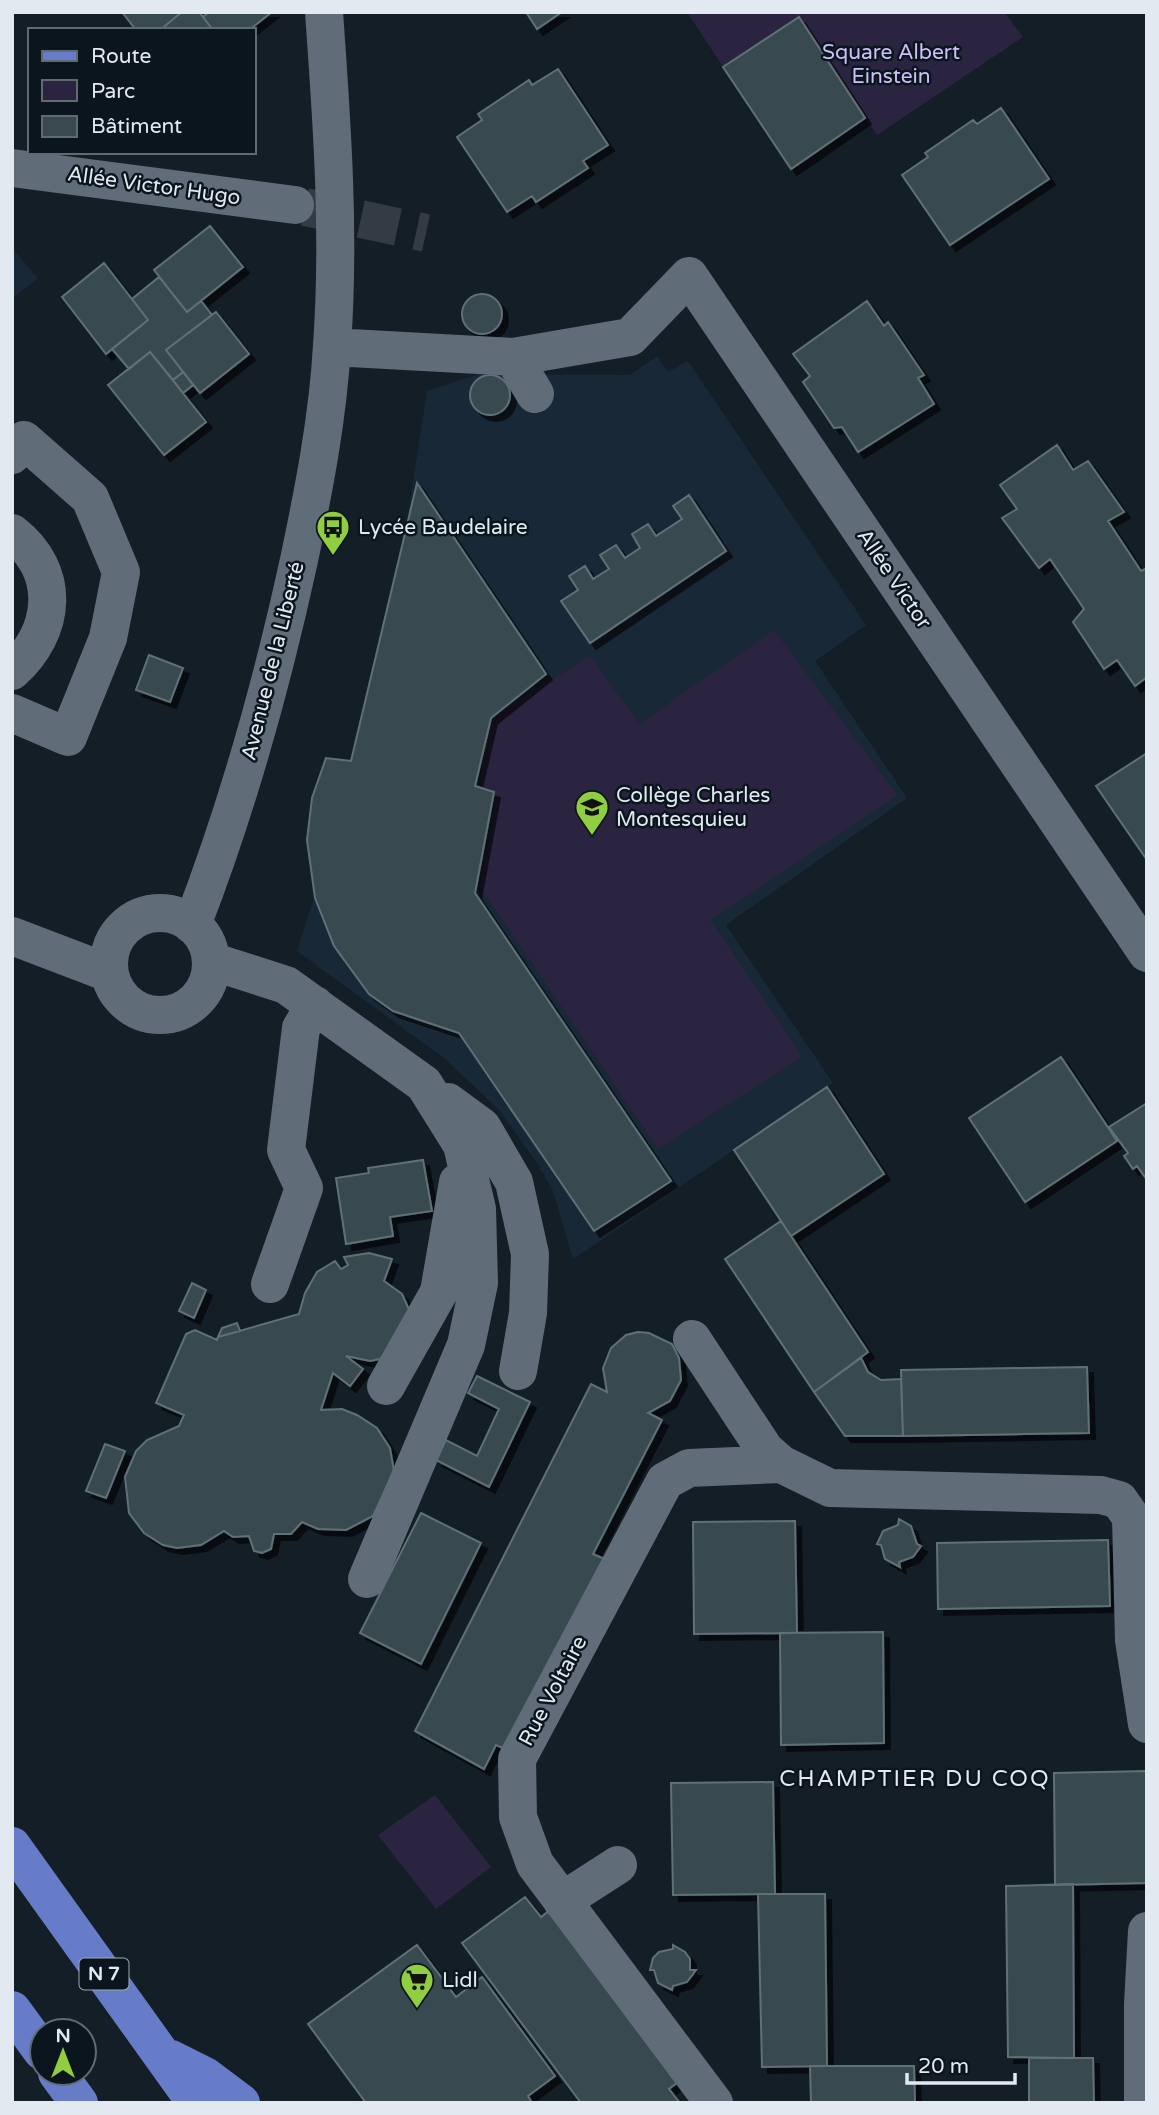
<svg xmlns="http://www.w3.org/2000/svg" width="1159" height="2115" viewBox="0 0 1159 2115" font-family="'Varela Round',sans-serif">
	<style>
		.built { fill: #192836 }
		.green { fill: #2b2441 }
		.building { fill: #39494f; stroke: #5f7077; stroke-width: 2; filter: url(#shadow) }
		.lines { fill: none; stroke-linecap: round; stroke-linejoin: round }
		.minor-tunnel { stroke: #333c45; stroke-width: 38; stroke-dasharray: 38 19; stroke-linecap: butt }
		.minor { stroke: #606c78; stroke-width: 38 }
		.major { stroke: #677cc8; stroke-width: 38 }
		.labels { text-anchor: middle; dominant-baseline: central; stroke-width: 5; stroke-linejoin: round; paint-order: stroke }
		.shield { fill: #0b151e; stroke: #a2a9b1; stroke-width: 2 }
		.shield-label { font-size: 19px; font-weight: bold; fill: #e2e9f0 }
		.park-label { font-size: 21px; fill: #ccbffa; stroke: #0b151e }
		.street-label { font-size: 21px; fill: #e2e9f0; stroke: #0b151e }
		.poi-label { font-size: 21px; fill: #e2e9f0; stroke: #0b151e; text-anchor: start }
		.neighbourhood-label { font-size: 23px; letter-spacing: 2px; fill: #e2e9f0; stroke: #0b151e }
	</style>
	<defs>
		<filter id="shadow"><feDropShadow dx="6" dy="6" stdDeviation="0" flood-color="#0009"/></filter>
	</defs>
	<rect width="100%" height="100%" fill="#141e27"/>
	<!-- built -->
	<path class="built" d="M12,248l26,30 -26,21z
		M657,356l11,16 20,-11 178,264 -51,36 92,137 -181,127 107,158 -260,176 -20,-68 -16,-28 -37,-52 -56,-53 -147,-107 65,-204 36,-168 29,-188 52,-17 151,1z"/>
	<!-- green -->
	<path class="green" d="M687,12h317l19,25 -146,98 -78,-118 -76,50z
		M774,630l123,165 -187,125 92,137 -144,92 -177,-261 15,-84 -16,-20 11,-66 99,-62 49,68z
		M435,1795l56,72 -55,42 -58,-74z"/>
	<!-- building -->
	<path class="building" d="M122,12h60l-22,18h-24z
		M182,12h17l14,18h-53z
		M209,12h63l-23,18h-36l-10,-13z
		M526,12h36l-25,17z
		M799,17l66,101 -74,51 -68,-102z
		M558,69l50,76 -25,16 5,7 -52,34 -4,-6 -25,16 -50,-75 25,-17 -4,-6 51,-34 3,5z
		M1001,108l48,71 -99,66 -48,-70 26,-18 -3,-4 48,-33 4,4z
		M210,226l33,41 -56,45 -33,-42z
		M104,263l44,57 -42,34 -44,-57z
		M159,277l28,35 14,-11 11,14 -46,35 17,22 -10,8 -23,-28 -21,17 -17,-20 36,-29 -16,-21z
		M462 314a20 20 0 1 1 40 0a20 20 0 1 1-40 0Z
		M867,301l17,25 4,-4 36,53 -6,3 16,26 -76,48 -16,-25 -8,1 -31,-46 7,-6 -17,-22z
		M216,312l33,42 -49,39 -34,-43z
		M150,352l56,70 -42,33 -56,-70z
		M183,372l10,13 -10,8 -10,-13z
		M470 395a20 20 0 1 1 40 0a20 20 0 1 1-40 0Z
		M1057,445l16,25 15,-9 36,51 -16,9 33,50 6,-3v109l-12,9 -18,-26 -13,9 -31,-47 11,-13 -34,-50 -11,9 -37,-50 15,-9 -17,-24z
		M417,483l129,191 -55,44 -16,68 19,6 -19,101 196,288 -77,50 -135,-198 -66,-22 -24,-17 -35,-48 -19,-48 -8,-58 5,-42 14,-40 25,3z
		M689,495l37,56 -136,92 -29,-42 17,-11 -9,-14 16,-10 8,13 16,-10 -9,-14 16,-10 9,13 15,-10 -8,-14 16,-10 8,12 26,-17 -9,-13z
		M149,655l34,13 -13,34 -34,-12z
		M1147,753v107l-51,-74z
		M1061,1057l56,84 -92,61 -56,-84z
		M827,1087l57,87 -93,62 -57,-86z
		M1147,1103v77l-10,-14 -4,3 -9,-13 4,-3 -19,-26z
		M423,1160l9,51 -42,6 3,19 -47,8 -10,-66 33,-5 -1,-5z
		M781,1221l87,131 -54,40 -89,-133z
		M369,1253l23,6 -8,22 18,13 9,20 -26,44 -15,3 -24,-5 17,13 -13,17 -17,-13 -12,37 21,-1 15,6 20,13 13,20 4,23 -21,45 -27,14 -28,-1 -16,-7 -11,12h-17l-3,15 -9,4 -8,-2 -5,-15 -16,1 -9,-6 -23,14 -24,3 -14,-3 -19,-12 -15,-20 -4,-36 11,-26 11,-11 32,-14 5,-11 -28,-12 30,-69 9,-4 22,10 1,-3 81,-23 6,-21 12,-21 18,-11 6,8 7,-4 -4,-8z
		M192,1283l14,7 -12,28 -15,-7z
		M237,1323l3,8 -22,6 4,-9z
		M638,1332l11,1 23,11 7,14 2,22 -11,21 -22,12 14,7 -69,134 16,7 -97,191 -16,-7 -12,24 -69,-38 176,-347 16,8 -4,-24 8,-20 15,-13z
		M861,1358l7,14 13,8 20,-1 2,57h-58l-31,-44z
		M1087,1367l2,66 -186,3 -2,-66z
		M477,1376l53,26 -41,85 -53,-27 10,-20 31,16 22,-47 -31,-16z
		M105,1444l20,7 -19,47 -20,-7z
		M421,1513l60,30 -60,121 -61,-31z
		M899,1519l12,7 6,18 4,2 -8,11 -14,5 1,5 -15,-8 -4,-14 -4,-1 6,-13 15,-6z
		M795,1521l2,112 -103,1 -1,-112z
		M1108,1540l2,66 -172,3 -1,-66z
		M883,1632l1,111 -103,2 -1,-112z
		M1147,1771v112l-92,2 -1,-112z
		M773,1782l2,112 -102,1 -2,-112z
		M1073,1884l1,174 -66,-1 -2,-171z
		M758,1894h67l2,172 -65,1z
		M525,1897l16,20 13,-10 128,172 -13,10 11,14h-99l-119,-160z
		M417,1945l39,52 26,-20 73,99 -27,20 4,7h-166l-58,-79z
		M673,1945l12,7 5,7v11h6l-9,12 -14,4 -1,4 -14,-7 -4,-13h-4l3,-12 6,-6 14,-3z
		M1029,2058h64l1,45h-65z
		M810,2066h104l1,37h-104z"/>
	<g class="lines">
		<!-- minor-tunnel -->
		<path class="minor-tunnel" d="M305,207l121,26"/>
		<!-- minor -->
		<path class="minor" d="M12,168l283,37
			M332,347l181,10 117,-20 59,-61 458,677
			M513,357l22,37
			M12,455l12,-15 66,58 31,74 -13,66 -40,99 -56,-24
			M12,533c50,39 44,98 0,138
			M109 964a51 51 0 1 1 102 0a51 51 0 1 1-102 0Z
			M192,925c46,-119 80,-241 107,-365 15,-71 29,-143 33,-215 8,-111 0,-222 -8,-333
			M12,936l97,37
			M211,961l75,24 138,99 38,61 15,64 2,74 -13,62 -99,234
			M448,1102l34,25 32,55 16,72 -2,59 -10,58
			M270,1284l34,-96 -18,-38 15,-122 14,-23
			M692,1339l73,111 16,14 49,24 271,7 18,5 12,17 3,123 13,84
			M386,1386l53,-94 19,-110
			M562,1901l56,-36
			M714,2103l-179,-239 -17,-47 -1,-58 148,-278 24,-13 92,-4
			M1143,2103v-99l4,-73"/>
		<!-- major -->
		<path class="major" d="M12,1846l184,257
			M12,2010l30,41
			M171,2059l34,17 36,27
			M57,2073l22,30"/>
	</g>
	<!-- icons -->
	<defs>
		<symbol id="bus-pin" viewBox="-11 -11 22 30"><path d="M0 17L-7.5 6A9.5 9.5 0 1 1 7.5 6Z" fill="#90cd41" stroke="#0b151e"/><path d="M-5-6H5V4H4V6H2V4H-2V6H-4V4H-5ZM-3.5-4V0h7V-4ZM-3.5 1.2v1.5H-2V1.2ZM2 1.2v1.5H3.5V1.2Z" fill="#111"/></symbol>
		<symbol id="school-pin" viewBox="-11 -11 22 30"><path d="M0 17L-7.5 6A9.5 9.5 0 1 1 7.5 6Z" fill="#90cd41" stroke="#0b151e"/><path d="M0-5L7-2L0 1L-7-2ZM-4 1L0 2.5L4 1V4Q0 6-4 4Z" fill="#111"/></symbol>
		<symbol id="supermarket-pin" viewBox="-11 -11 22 30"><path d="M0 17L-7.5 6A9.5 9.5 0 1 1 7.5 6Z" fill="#90cd41" stroke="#0b151e"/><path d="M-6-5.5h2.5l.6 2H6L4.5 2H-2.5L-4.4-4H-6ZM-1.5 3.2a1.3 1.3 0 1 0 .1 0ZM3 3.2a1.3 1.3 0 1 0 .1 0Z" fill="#111"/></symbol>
	</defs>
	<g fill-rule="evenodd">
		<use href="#bus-pin" x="314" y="508" width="38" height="52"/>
		<use href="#school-pin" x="573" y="788" width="38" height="52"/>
		<use href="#supermarket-pin" x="398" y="1961" width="38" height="52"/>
	</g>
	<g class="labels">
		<!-- shield labels -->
		<rect class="shield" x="79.5" y="1958.5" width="49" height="31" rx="5"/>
		<g class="shield-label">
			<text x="104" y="1974">N 7</text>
		</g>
		<!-- park labels -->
		<g class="park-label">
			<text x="891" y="52">Square Albert<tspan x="891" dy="24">Einstein</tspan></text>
		</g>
		<!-- street labels -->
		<g class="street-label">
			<text transform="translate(154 186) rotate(8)">Allée Victor Hugo</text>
			<text transform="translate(894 579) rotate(56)">Allée Victor</text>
			<text transform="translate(273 661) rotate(-76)">Avenue de la Liberté</text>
			<text transform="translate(553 1691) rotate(-62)">Rue Voltaire</text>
		</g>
		<!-- poi labels -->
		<g class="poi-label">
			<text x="358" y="527">Lycée Baudelaire</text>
			<text x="616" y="795">Collège Charles<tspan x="616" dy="24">Montesquieu</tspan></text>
			<text x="442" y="1980">Lidl</text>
		</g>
		<!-- neighbourhood labels -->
		<g class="neighbourhood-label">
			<text x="915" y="1779">CHAMPTIER DU COQ</text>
		</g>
	</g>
	<!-- border -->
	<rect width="1159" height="2115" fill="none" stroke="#e2e9f0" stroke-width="28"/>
	<!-- legend -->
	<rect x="28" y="28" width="228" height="126" fill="#0b151e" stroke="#616a72" stroke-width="2"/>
	<rect x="42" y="51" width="35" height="10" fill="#677cc8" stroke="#616a72" stroke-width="2"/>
	<text x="91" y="63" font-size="21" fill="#e2e9f0">Route</text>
	<rect x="42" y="80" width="35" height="21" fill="#2b2441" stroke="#616a72" stroke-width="2"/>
	<text x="91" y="98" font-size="21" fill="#e2e9f0">Parc</text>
	<rect x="42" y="116" width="35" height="21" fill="#39494f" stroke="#616a72" stroke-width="2"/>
	<text x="91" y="133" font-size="21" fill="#e2e9f0">Bâtiment</text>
	<!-- north arrow -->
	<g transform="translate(63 2052)"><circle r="33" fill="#0b151e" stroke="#616a72" stroke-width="2"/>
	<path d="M0-5L12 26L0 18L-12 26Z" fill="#90cd41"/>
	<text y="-10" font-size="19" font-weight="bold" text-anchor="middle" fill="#e2e9f0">N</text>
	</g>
	<!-- scale -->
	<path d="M907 2073v10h108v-10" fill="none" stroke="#e2e9f0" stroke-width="3.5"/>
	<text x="918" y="2073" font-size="21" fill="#e2e9f0" stroke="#0b151e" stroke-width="5" paint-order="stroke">20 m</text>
</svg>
